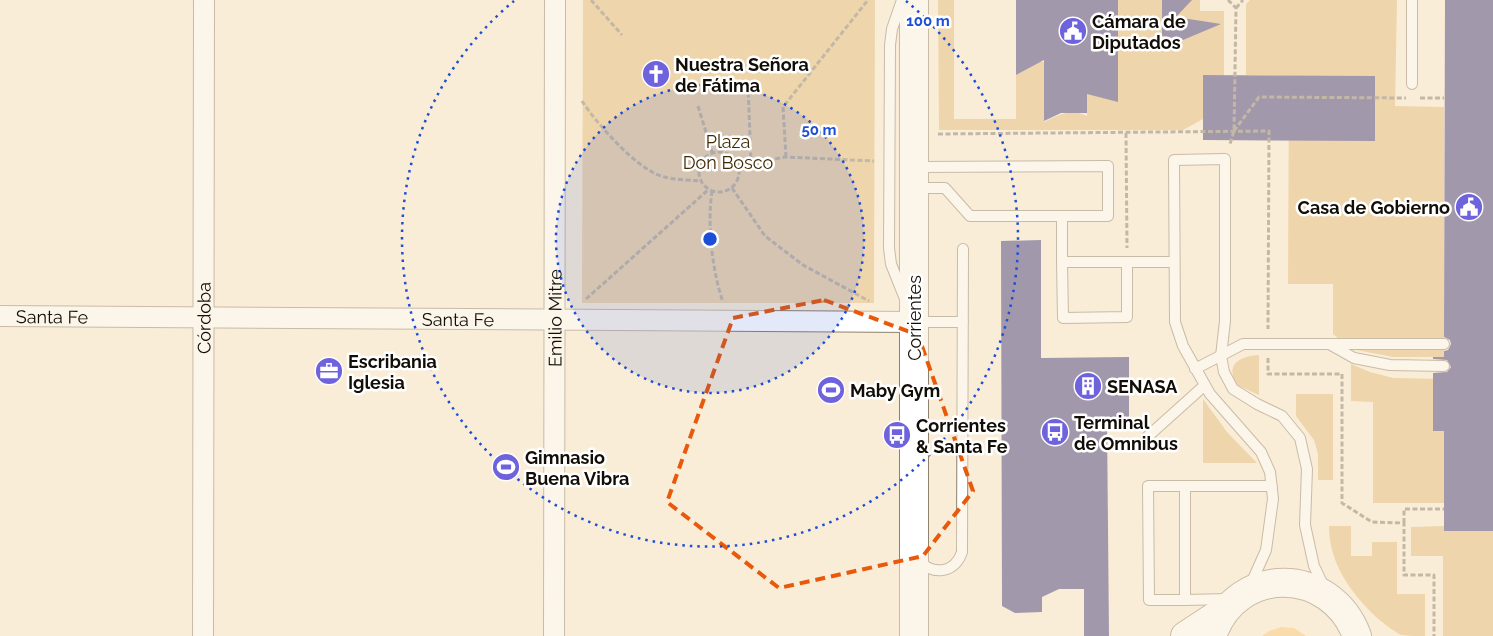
<svg xmlns="http://www.w3.org/2000/svg" width="1493" height="636" viewBox="0 0 1493 636" font-family="Raleway,sans-serif">
	<style>
		.green { fill: #dfb978 }
		.water { fill: #f9c771 }
		.building { fill: #383179 }
		.lines { fill: none; stroke-linecap: round; stroke-linejoin: round }
		.lane-casing { stroke: #8d816d; stroke-width: 12 }
		.street-casing { stroke: #8d816d; stroke-width: 22 }
		.primary-casing { stroke: #8d816d; stroke-width: 30 }
		.path { stroke: #81796a; stroke-width: 3; stroke-dasharray: 5 2.5; stroke-linecap: butt }
		.lane { stroke: #fff; stroke-width: 10 }
		.street { stroke: #fff; stroke-width: 20 }
		.primary { stroke: #fff; stroke-width: 28 }
		.marked { fill: none; stroke: #e8590c; stroke-width: 4; stroke-dasharray: 10 6; stroke-linejoin: round }
		.ring { fill: none; stroke: #1d4ed8; stroke-width: 2.5; stroke-dasharray: 2.5 5 }
		.labels { text-anchor: middle; dominant-baseline: central; stroke-width: 5; stroke-linejoin: round; paint-order: stroke }
		.poi-label { font-size: 18px; font-weight: bold; fill: #120e07; stroke: #fff; text-anchor: start }
		.park-label { font-size: 18px; fill: #3e2b04; stroke: #fff }
		.street-label { font-size: 18px; fill: #120e07; stroke: #fff }
		.centre { fill: #1d4ed8; stroke: #fff; stroke-width: 2.5 }
		.ring-label { font-size: 15px; text-anchor: middle; font-weight: bold; fill: #1d4ed8; stroke: #fff; stroke-width: 5; stroke-linejoin: round; paint-order: stroke }
	</style>
	<rect width="100%" height="100%" fill="#faedd7"/>
	<!-- green -->
	<path class="green" d="M583,0h292l-1,303h-292z
		M938,0h16v119h62v-44l11,-6v-7h28l-11,19v41c14,-7 27,-14 43,-6v-49l31,-1v-66h82v11h24v64l-21,1v43l-20,11h-244z
		M1250,0h147l-2,106 49,1v250h-51l-42,-8 -18,-15v-50h-45l1,-208 -43,-1v-71z
		M1259,355v40l-22,-10c-13,-21 4,-29 22,-30z
		M1351,364l19,8 23,6 51,1v124h-71v-101l-22,-1z
		M1296,394h37v86h-15v-26l-4,-14 -18,-24z
		M1203,399l24,33 30,31h-54z
		M1329,526h22v30h21v-14h25v52h28v42c-7,0 -18,0 -24,-1 -8,-4 -18,-12 -25,-18 -26,-25 -47,-54 -47,-91z
		M1444,526v5h49v105h-50v-80h-32v-29z"/>
	<!-- water -->
	<path class="water" d="M1281,627l13,1 12,8h-44l7,-5z"/>
	<!-- building -->
	<path class="building" d="M1016,0h102v102l-31,-8v19h-26l-17,8v-61l-28,15z
		M1162,0h30l-16,17 45,7 -38,16 -21,-4z
		M1445,0h48v531h-49v-100h-11v-58l14,-1 4,-5 -4,-7 -14,-1v-2h11v-6l4,-1 3,-6 -1,-4 -6,-3z
		M1203,75l172,1v65l-172,-1z
		M1041,240v118l88,-1v64h-22l2,215h-25v-47h-25l-17,8v15l-27,1 -13,-7 -1,-365z"/>
	<g class="lines">
		<defs>
			<path id="lane" d="M902,0l-10,29 -2,16 -1,203 2,16 14,35
				M1412,84v-84
				M915,167l193,-1v50h-138l-25,-28h-30
				M1062,216v46
				M1127,262v55l-64,1 -1,-56h111
				M914,322h49
				M1331,345l23,13 36,7 54,1
				M1195,369l48,-25h201
				M1146,438l59,-53
				M1185,486v114h-36l-1,-114h124
				M918,559c13,17 37,15 44,-7l1,-303
				M1250,586l16,-36 7,-51 -3,-27 -9,-20 -51,-58 -27,-48 -8,-24 -1,-162 51,-1v162l-4,35 3,16 9,17 24,15 25,12 18,22 7,31 -2,56 9,41 11,23
				M1185,600l44,-1"/>
			<g id="street">
				<path id="s1" d="M0,316l914,6"/>
				<path id="s2" d="M203,636l1,-636"/>
				<path id="s3" d="M554,636l1,-636"/>
			</g>
			<path id="primary" d="M914,636v-636
				M1185,636l41,-27
				M1212,636c25,-72 119,-70 145,0"/>
		</defs>
		<!-- lane casing -->
		<use href="#lane" class="lane-casing"/>
		<!-- street casing -->
		<use href="#street" class="street-casing"/>
		<!-- primary casing -->
		<use href="#primary" class="primary-casing"/>
		<!-- path -->
		<path class="path" d="M591,0l31,35
			M1228,0l8,8 -2,123 -4,13
			M1236,8l7,-8
			M748,85l3,78
			M1420,98h24
			M582,101c15,23 54,67 79,75 12,4 27,4 39,5
			M698,106l14,46
			M1234,131l25,-34 147,1
			M1126,133l1,115
			M938,134l331,-3 -1,198
			M699 172a20 20 0 1 1 40 0a20 20 0 1 1-40 0Z
			M786,157l-3,-50 85,-107
			M738,163h13l35,-6 88,4
			M732,188l33,48 38,29 66,36
			M712,191c-5,32 0,80 11,111
			M586,299l122,-109
			M1268,358v16h74v129l30,19 32,1v52h30v61
			M1404,523v-14h40"/>
		<!-- lane -->
		<use href="#lane" class="lane"/>
		<!-- street -->
		<use href="#street" class="street"/>
		<!-- primary -->
		<use href="#primary" class="primary"/>
	</g>
	<!-- marked area -->
	<path d="M0 0H1493V636H0ZM824,300l94,35 55,156 -50,65 -144,32 -112,-86 66,-184z" fill="#faedd7" fill-opacity=".55" fill-rule="evenodd"/>
	<path class="marked" d="M824,300l94,35 55,156 -50,65 -144,32 -112,-86 66,-184z"/>
	<!-- distance rings -->
	<circle cx="710" cy="239" r="154" fill="#1d4ed8" fill-opacity=".12"/>
	<g class="ring">
		<circle cx="710" cy="239" r="154"/>
		<path d="M906 1A308 308 0 1 1 514 1"/>
	</g>
	<!-- icons -->
	<defs>
		<symbol id="civic-disc" viewBox="-11 -11 22 22"><circle r="9.5" fill="#6e63dd" stroke="#fff"/><path d="M-.6-6.5H3V-4.5H.6V-3L4-1V1h2V6H-6V1h2V-1L-.6-3ZM-1.2 2.5V6h2.4V2.5Z" fill="#fff"/></symbol>
		<symbol id="church-disc" viewBox="-11 -11 22 22"><circle r="9.5" fill="#6e63dd" stroke="#fff"/><path d="M-1.2-6h2.4v3.5h3.3v2.4h-3.3V6h-2.4V-.1h-3.3v-2.4h3.3Z" fill="#fff"/></symbol>
		<symbol id="office-disc" viewBox="-11 -11 22 22"><circle r="9.5" fill="#6e63dd" stroke="#fff"/><path d="M-6-3h4V-5.5h4V-3h4V5H-6ZM-1-4.5V-3h2v-1.5ZM-6 0V1H6V0Z" fill="#fff"/></symbol>
		<symbol id="building-disc" viewBox="-11 -11 22 22"><circle r="9.5" fill="#6e63dd" stroke="#fff"/><path d="M-4-6H4V6H1V3H-1V6H-4ZM-2.5-4.3h1.7v1.8h-1.7ZM.8-4.3h1.7v1.8H.8ZM-2.5-1h1.7V.8h-1.7ZM.8-1h1.7V.8H.8Z" fill="#fff"/></symbol>
		<symbol id="stadium-disc" viewBox="-11 -11 22 22"><circle r="9.5" fill="#6e63dd" stroke="#fff"/><path d="M0-5a6.5 5 0 1 0 0 10a6.5 5 0 1 0 0-10ZM-3.5-1.8h7v3.6h-7Z" fill="#fff"/></symbol>
		<symbol id="bus-disc" viewBox="-11 -11 22 22"><circle r="9.5" fill="#6e63dd" stroke="#fff"/><path d="M-5-6H5V4H4V6H2V4H-2V6H-4V4H-5ZM-3.5-4V0h7V-4ZM-3.5 1.2v1.5H-2V1.2ZM2 1.2v1.5H3.5V1.2Z" fill="#fff"/></symbol>
	</defs>
	<g fill-rule="evenodd">
		<use href="#civic-disc" x="1057" y="15" width="32" height="32"/>
		<use href="#church-disc" x="640" y="58" width="32" height="32"/>
		<use href="#civic-disc" x="1453" y="191" width="32" height="32"/>
		<use href="#office-disc" x="313" y="355" width="32" height="32"/>
		<use href="#building-disc" x="1072" y="370" width="32" height="32"/>
		<use href="#stadium-disc" x="815" y="374" width="32" height="32"/>
		<use href="#bus-disc" x="1039" y="416" width="32" height="32"/>
		<use href="#bus-disc" x="881" y="419" width="32" height="32"/>
		<use href="#stadium-disc" x="490" y="451" width="32" height="32"/>
	</g>
	<g class="labels">
		<!-- poi labels -->
		<g class="poi-label">
			<text x="1092" y="21">Cámara de<tspan x="1092" dy="21">Diputados</tspan></text>
			<text x="675" y="64">Nuestra Señora<tspan x="675" dy="21">de Fátima</tspan></text>
			<text x="1450" y="207" text-anchor="end">Casa de Gobierno</text>
			<text x="348" y="361">Escribania<tspan x="348" dy="21">Iglesia</tspan></text>
			<text x="1107" y="386">SENASA</text>
			<text x="850" y="390">Maby Gym</text>
			<text x="1074" y="422">Terminal<tspan x="1074" dy="21">de Omnibus</tspan></text>
			<text x="916" y="425">Corrientes<tspan x="916" dy="21">&amp; Santa Fe</tspan></text>
			<text x="525" y="457">Gimnasio<tspan x="525" dy="21">Buena Vibra</tspan></text>
		</g>
		<!-- park labels -->
		<g class="park-label">
			<text x="728" y="141">Plaza<tspan x="728" dy="21">Don Bosco</tspan></text>
		</g>
		<!-- street labels -->
		<g class="street-label">
			<text stroke="none"><textPath href="#s1" startOffset="52">Santa Fe</textPath></text>
			<text stroke="none"><textPath href="#s2" startOffset="318">Córdoba</textPath></text>
			<text stroke="none"><textPath href="#s3" startOffset="318">Emilio Mitre</textPath></text>
			<text transform="translate(914 318) rotate(-90)">Corrientes</text>
			<text stroke="none"><textPath href="#s1" startOffset="458">Santa Fe</textPath></text>
		</g>
	</g>
	<circle cx="710" cy="239" r="8" class="centre"/>
	<g class="ring-label">
		<text x="928" y="26">100 m</text>
		<text x="819" y="135">50 m</text>
	</g>
</svg>
